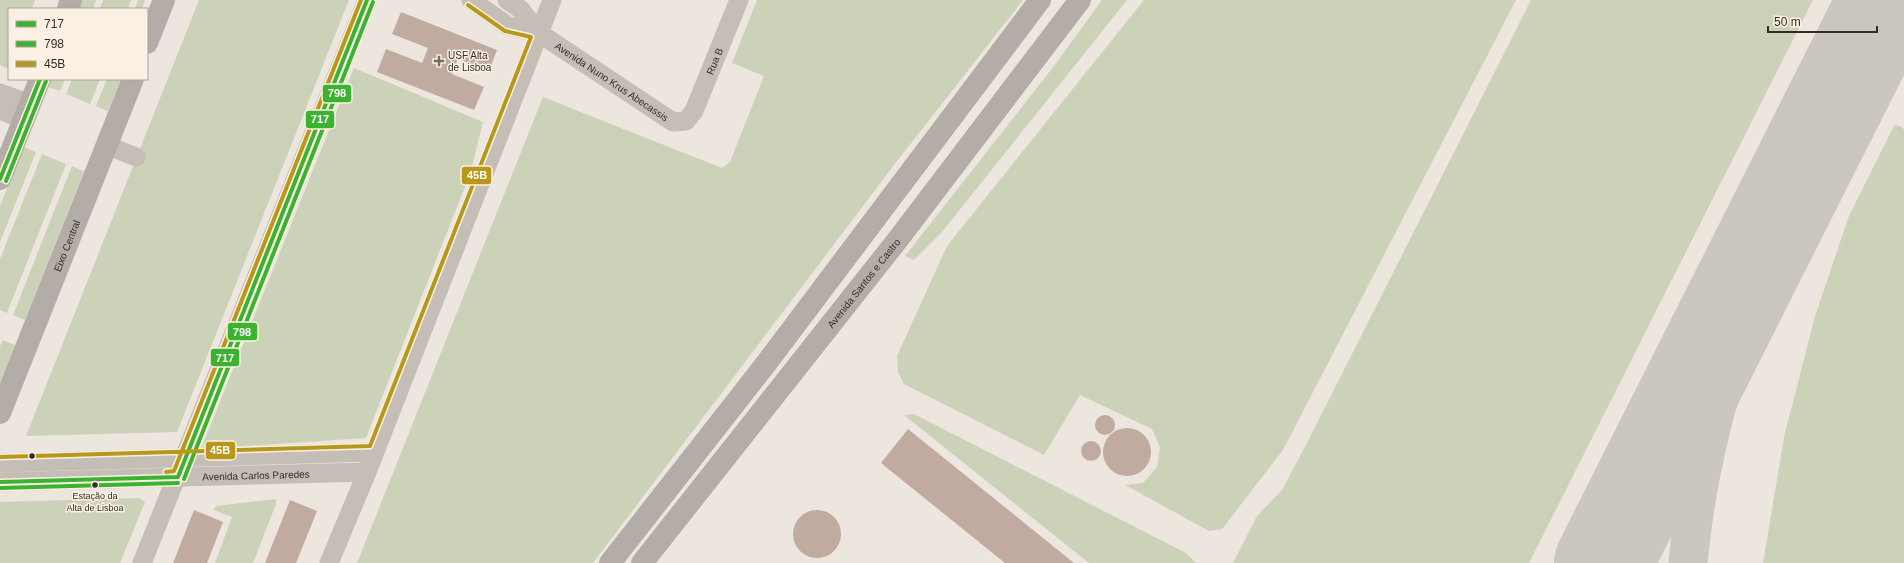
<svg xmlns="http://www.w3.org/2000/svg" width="1904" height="563" viewBox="0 0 1904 563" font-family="Helvetica,sans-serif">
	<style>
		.green { fill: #ccd2b7 }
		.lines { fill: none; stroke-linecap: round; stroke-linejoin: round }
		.taxiway { stroke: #ccc6c0; stroke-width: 39 }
		.runway { stroke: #ccc6c0; stroke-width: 98 }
		.building { fill: #c1aa9f }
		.minor { stroke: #c5beb7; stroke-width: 19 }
		.major { stroke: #b4aca6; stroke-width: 22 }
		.bus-1-casing { stroke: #faf1e4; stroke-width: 7 }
		.bus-2-casing { stroke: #faf1e4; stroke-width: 7 }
		.bus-3-casing { stroke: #faf1e4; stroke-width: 7 }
		.bus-1 { stroke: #3cb231; stroke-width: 4 }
		.bus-2 { stroke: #3cb231; stroke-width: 4 }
		.bus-3 { stroke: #b8981a; stroke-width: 4 }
		.poi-dot { fill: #756c66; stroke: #faf1e4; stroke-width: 1.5 }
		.bus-dot { fill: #352b26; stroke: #faf1e4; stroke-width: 1.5 }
		.labels { text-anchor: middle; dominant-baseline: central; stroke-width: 3; stroke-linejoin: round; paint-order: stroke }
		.bus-label { font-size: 9px; fill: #352b26; stroke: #faf1e4 }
		.poi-label { font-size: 10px; fill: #352b26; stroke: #faf1e4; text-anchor: start }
		.street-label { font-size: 10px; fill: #352b26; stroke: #faf1e4 }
		.line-badge { stroke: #faf1e4; stroke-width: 1.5 }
		.badge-label { font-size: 11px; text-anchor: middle; font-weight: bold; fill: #fff }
	</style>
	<rect width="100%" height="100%" fill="#ece6de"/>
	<!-- green -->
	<path class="green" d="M0,0h35l-3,9h-23l-1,60 -8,-4z
		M82,0h14l-3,9h-14z
		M103,0h28l-3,9h-28z
		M138,0h7l-3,9h-7z
		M199,0h150l-172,432 -151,4z
		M757,0h266l-129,165 -301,398h-236l186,-466 179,71 8,-6 34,-86 -32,-13z
		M1102,0h25l-185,232 -28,28 -9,-4 149,-190z
		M1144,0h372l-233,450 -61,79 -13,2 -84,-46 18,-2 14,-16 3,-20 -8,-18 -72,-34 -36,60 -140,-71 -6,-12 -1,-16 50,-110z
		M1531,0h282l-284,563h-296l24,-47 25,-26 24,-45z
		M354,68l129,54 -13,52 -104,264 -165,11z
		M51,79h14l-5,12 -12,-4z
		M72,79h28l-10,25 -24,-10z
		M107,79h14l-13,32 -12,-5z
		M1896,125l6,2 2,3v433h-141l21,-126 31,-121 34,-100 45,-90z
		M24,147l12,5 -36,90v-36z
		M42,154l24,10 -59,149 -7,-3v-51z
		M72,166l12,5 -59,149 -12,-5z
		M3,340l12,5 -15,38v-37z
		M914,414l272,139 10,10h-107l-185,-148z
		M139,498l6,4 -25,61h-120v-61z
		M276,499v5l-23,59h-38l17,-46 -18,-7 2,-4z"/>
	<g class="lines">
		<!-- taxiway -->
		<path class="taxiway" d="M1688,563c13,-143 63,-277 120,-407"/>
		<!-- runway -->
		<path class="runway" d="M1603,563l284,-563"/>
	</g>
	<!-- building -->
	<path class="building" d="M401,12l96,38 -8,21 -31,-12 -6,15 32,13 -10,23 -97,-38 9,-23 36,14 6,-15 -36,-14z
		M1095 425a10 10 0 1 1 20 0a10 10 0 1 1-20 0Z
		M1103 452a24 24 0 1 1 48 0a24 24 0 1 1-48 0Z
		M908,429l166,134h-69l-124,-100z
		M1081 451a10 10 0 1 1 20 0a10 10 0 1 1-20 0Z
		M290,500l27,11 -21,52h-31z
		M793 534a24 24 0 1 1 48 0a24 24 0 1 1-48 0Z
		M194,510l29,12 -16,41h-34z"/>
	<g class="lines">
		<!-- minor -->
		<g class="minor">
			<path d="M471,0l37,26 31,7"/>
			<path id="s1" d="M507,0l13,9 19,24 134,89 13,-1 8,-10 45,-111"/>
			<path d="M0,93l30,11"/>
			<path d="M0,110l24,10"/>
			<path d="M106,145l30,12"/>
			<path d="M0,463l374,-11"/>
			<path id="s2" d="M0,482l367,-10"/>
			<path d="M142,563l225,-563"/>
			<path d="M329,563l38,-91 185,-472"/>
		</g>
		<!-- major -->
		<g class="major">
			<path d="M68,9l3,-9"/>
			<path d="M147,43l17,-43"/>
			<path d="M0,179l40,-100"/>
			<path id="s3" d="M0,413l133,-334"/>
			<path d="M610,563l155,-198 275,-365"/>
			<path id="s4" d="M642,563l257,-325 181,-238"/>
		</g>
		<defs>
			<path id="bus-1" d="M0,179l40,-100
				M178,477l189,-477
				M0,482l178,-5"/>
			<path id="bus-2" d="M6,181l40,-100
				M184,479l189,-477
				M0,488l178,-5"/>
			<path id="bus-3" d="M0,457l370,-11 161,-409 -26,-6 -37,-26
				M166,472l8,-1 187,-471"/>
		</defs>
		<!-- bus-1 casing -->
		<use href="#bus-1" class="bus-1-casing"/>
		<!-- bus-2 casing -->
		<use href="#bus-2" class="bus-2-casing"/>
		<!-- bus-3 casing -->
		<use href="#bus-3" class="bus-3-casing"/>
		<!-- bus-1 -->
		<use href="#bus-1" class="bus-1"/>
		<!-- bus-2 -->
		<use href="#bus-2" class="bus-2"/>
		<!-- bus-3 -->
		<use href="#bus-3" class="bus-3"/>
	</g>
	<!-- markers -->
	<path class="poi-dot" d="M437 55h4v4h4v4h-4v4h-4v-4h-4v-4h4z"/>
	<g class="bus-dot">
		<circle cx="32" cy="456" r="3.5"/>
		<circle cx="95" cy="485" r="3.5"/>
	</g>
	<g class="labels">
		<!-- bus labels -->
		<g class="bus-label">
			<text x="95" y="496">Estação da<tspan x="95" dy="12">Alta de Lisboa</tspan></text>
		</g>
		<!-- poi labels -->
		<g class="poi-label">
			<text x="448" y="55">USF Alta<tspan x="448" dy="12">de Lisboa</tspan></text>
		</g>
		<!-- street labels -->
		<g class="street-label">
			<text stroke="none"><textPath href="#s1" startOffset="287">Rua B</textPath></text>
			<text stroke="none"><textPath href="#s1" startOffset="134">Avenida Nuno Krus Abecassis</textPath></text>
			<text stroke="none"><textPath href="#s3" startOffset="180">Eixo Central</textPath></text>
			<text stroke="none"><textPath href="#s4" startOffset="357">Avenida Santos e Castro</textPath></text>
			<text stroke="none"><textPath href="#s2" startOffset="256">Avenida Carlos Paredes</textPath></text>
		</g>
	</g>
	<g class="line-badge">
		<rect x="322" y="84" width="30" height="19" rx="4" fill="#3cb231"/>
		<rect x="305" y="110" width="30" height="19" rx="4" fill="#3cb231"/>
		<rect x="461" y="166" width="31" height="19" rx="4" fill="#b8981a"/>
		<rect x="227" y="322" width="31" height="19" rx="4" fill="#3cb231"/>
		<rect x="210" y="348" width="30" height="19" rx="4" fill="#3cb231"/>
		<rect x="205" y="441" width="31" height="19" rx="4" fill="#b8981a"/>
	</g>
	<g class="badge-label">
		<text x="337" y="97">798</text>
		<text x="320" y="123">717</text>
		<text x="477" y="179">45B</text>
		<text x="242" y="336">798</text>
		<text x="225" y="362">717</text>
		<text x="220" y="454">45B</text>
	</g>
	<!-- legend -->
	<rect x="8" y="8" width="140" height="72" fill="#faf1e4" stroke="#aba298"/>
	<rect x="16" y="21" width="20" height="6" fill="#3cb231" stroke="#aba298"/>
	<text x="44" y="28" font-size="12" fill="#352b26">717</text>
	<rect x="16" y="41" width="20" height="6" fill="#3cb231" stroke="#aba298"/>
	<text x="44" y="48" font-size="12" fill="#352b26">798</text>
	<rect x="16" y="61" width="20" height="6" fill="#b8981a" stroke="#aba298"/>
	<text x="44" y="68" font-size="12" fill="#352b26">45B</text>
	<!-- scale -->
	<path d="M1768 26v6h109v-6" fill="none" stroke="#352b26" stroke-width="2"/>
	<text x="1774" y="26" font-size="12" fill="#352b26" stroke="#faf1e4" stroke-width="3" paint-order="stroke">50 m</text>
</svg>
